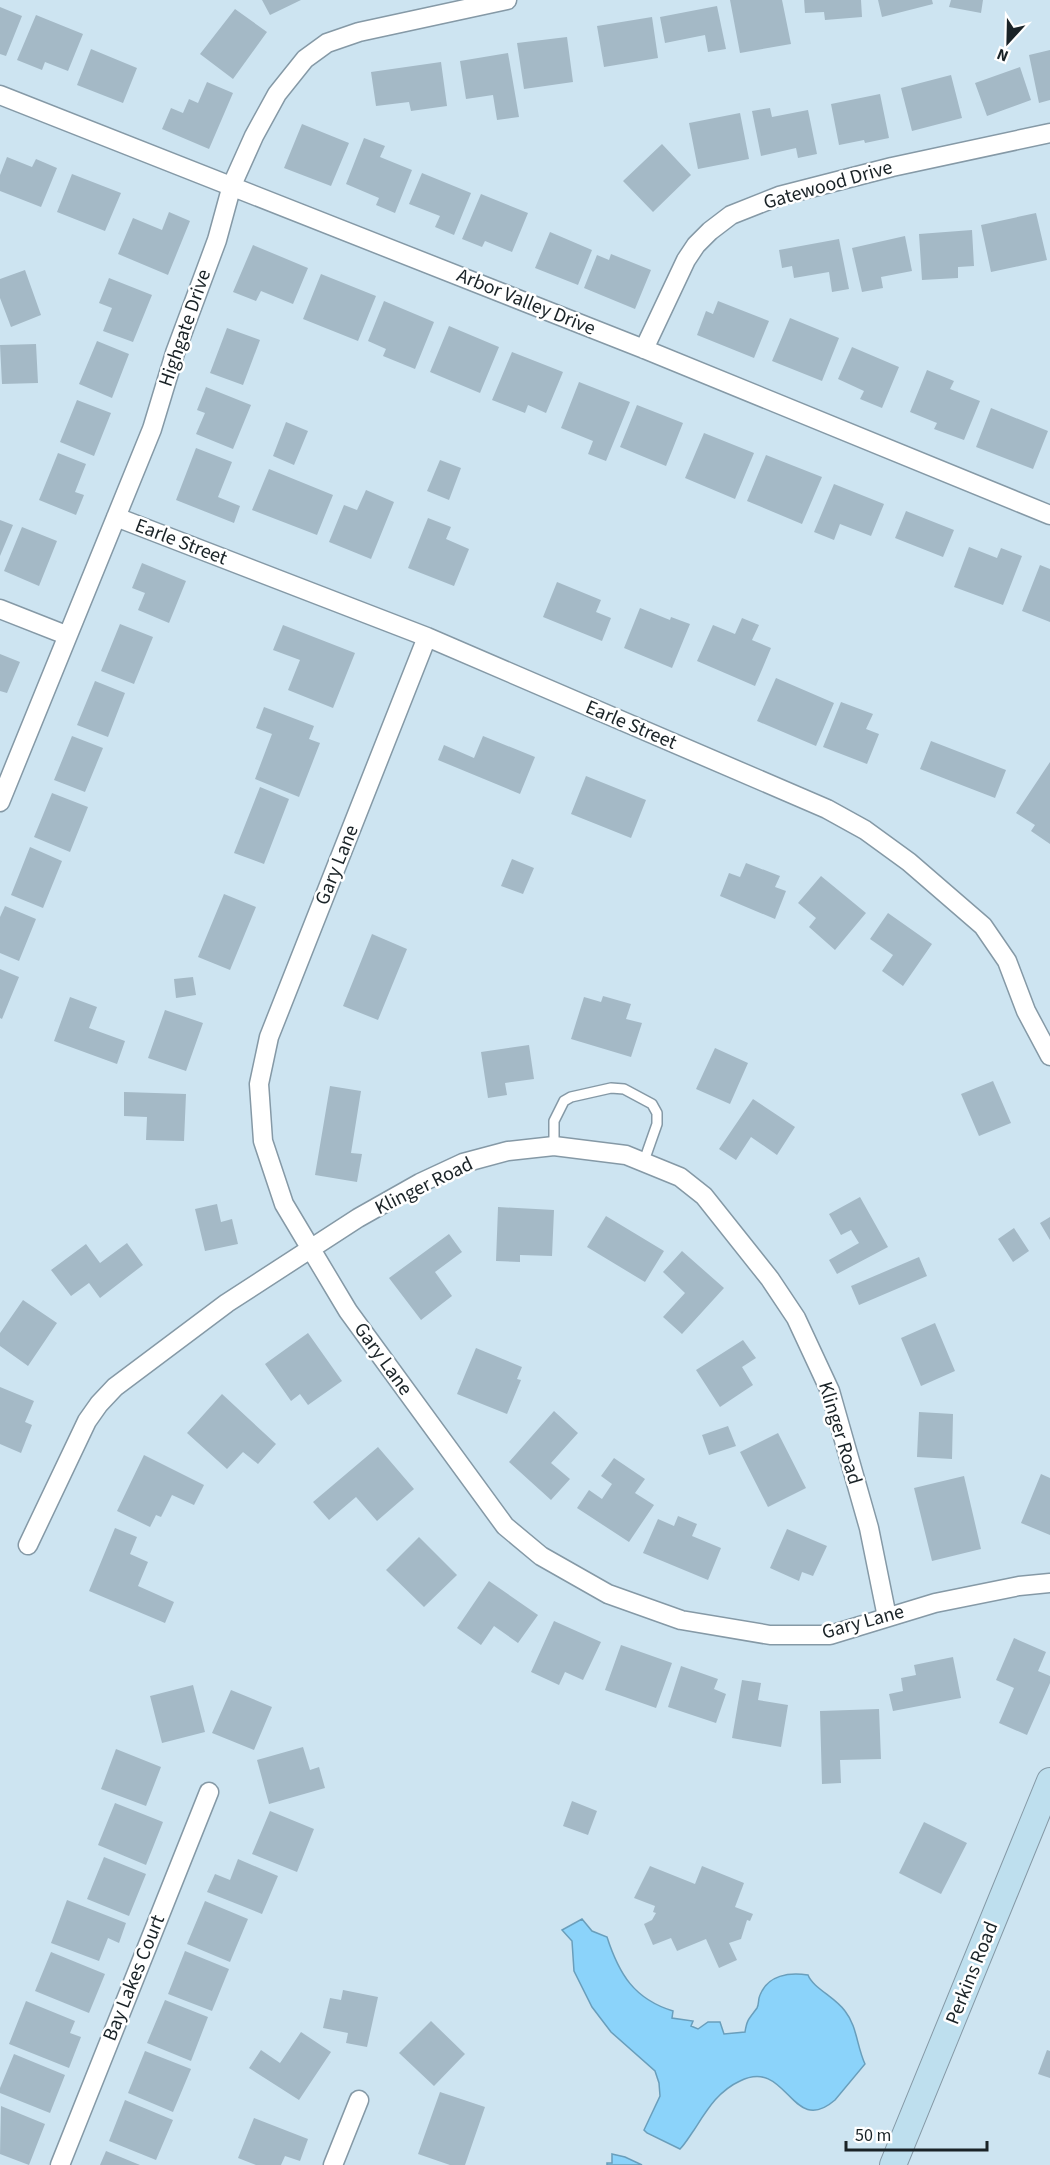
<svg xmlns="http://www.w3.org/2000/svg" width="1050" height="2165" viewBox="0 0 1050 2165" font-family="'Source Sans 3',sans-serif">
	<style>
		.water { fill: #8bd3fa; stroke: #699ebb; stroke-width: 1.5 }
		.building { fill: #a4b9c6 }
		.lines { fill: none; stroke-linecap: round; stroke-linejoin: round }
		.service-casing { stroke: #8599a6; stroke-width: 12 }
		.minor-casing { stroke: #8599a6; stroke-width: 21 }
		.secondary-casing { stroke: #8599a6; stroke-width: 28 }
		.service { stroke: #fff; stroke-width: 9 }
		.minor { stroke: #fff; stroke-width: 18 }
		.secondary { stroke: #bedfee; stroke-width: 26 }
		.labels { text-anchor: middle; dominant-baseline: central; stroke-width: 5; stroke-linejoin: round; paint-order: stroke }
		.street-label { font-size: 20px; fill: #1a2327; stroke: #fff }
	</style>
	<rect width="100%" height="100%" fill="#cde4f1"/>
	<!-- water -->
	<path class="water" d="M582,1919l10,12 15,6c12,37 27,62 66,74l-1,7 21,3 -2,5 7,3 10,-7h12l4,12 21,-2c2,-13 4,-13 12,-24 2,-3 1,-9 3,-13 8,-20 29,-23 48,-20 5,13 27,22 37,36 12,15 12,36 20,53l-30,36c-44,38 -47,-43 -95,-19 -22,10 -33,29 -46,49 -5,7 -9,14 -14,19l-33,-16 -3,-3 16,-34 -1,-13 -4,-12 -44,-39 -19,-25 -18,-36 -2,-30 -10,-11z
		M612,2154l13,3 17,8h-35v-2h5z"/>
	<!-- building -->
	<path class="building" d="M262,0h39l-31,15z
		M730,0h52l9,44 -51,9z
		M804,0h57l1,17 -37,3 -1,-8 -19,1z
		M878,0h54l1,4 -51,13z
		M951,0h32l-2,13 -32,-6z
		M717,6l9,43 -18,3 -3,-17 -40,8 -5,-26z
		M0,7l22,9 -16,40 -6,-2z
		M235,9l32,23 -34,47 -33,-25z
		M36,15l47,19 -15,37 -23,-9 -3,8 -25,-10z
		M652,17l6,41 -54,9 -7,-41z
		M567,37l6,45 -49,7 -7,-46z
		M91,49l46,19 -14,35 -46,-18z
		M1050,50v50l-11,3 -10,-48z
		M508,53l11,64 -22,3 -4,-25 -27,4 -6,-38z
		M441,62l6,44 -36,5 -2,-9 -33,4 -5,-34z
		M1020,67l11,33 -44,16 -12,-33z
		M951,75l11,43 -50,13 -11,-43z
		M207,82l26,11 -24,56 -47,-20 9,-21 12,5 6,-14 9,4z
		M880,94l9,44 -24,5 -1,-3 -25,5 -8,-41z
		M770,108l2,9 36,-7 9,44 -19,4 -2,-10 -35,8 -9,-45z
		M740,113l9,46 -51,10 -9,-46z
		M302,124l47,19 -18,43 -47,-18z
		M364,138l21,8 -5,11 32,13 -17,43 -19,-8 3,-7 -33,-14z
		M662,144l29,31 -38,37 -30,-31z
		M7,157l25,10 4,-8 21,9 -16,39 -41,-16v-16z
		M422,173l49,20 -17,42 -19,-8 5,-11 -31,-12z
		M72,174l49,19 -16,38 -48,-19z
		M481,194l47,19 -16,39 -27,-11 -3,6 -20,-8z
		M169,212l21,9 -22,54 -50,-21 15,-36 29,12z
		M1036,213l11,47 -56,12 -10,-47z
		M972,230l2,36 -16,1v11l-36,2 -3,-46z
		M550,232l42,18 -14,35 -43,-17z
		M905,236l7,35 -31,6 2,11 -21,4 -10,-44z
		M839,239l10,50 -17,3 -3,-20 -35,6 -2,-12 -10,2 -3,-18z
		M253,245l55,23 -15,36 -32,-13 -5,10 -23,-9z
		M611,254l40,16 -16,39 -51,-21 13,-33 12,5z
		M25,270l16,45 -30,12 -11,-29v-19z
		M321,274l55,22 -18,45 -55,-22z
		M109,278l43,17 -19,47 -30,-11 9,-23 -13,-5z
		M384,301l50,21 -19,47 -32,-13 3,-7 -18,-8z
		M718,301l51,20 -15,37 -57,-23 9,-24 7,3z
		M790,318l49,20 -17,43 -50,-20z
		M449,326l50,21 -19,46 -50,-21z
		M227,328l33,12 -17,45 -33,-12z
		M97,341l32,13 -17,44 -33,-14z
		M36,344l2,39 -36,1 -2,-39z
		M852,347l47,20 -17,41 -22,-9 4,-8 -26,-12z
		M512,352l51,20 -17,41 -18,-8 -3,8 -33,-13z
		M927,370l27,11 -4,8 30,12 -16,39 -30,-11 3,-6 -27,-11z
		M579,382l51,20 -24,59 -18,-7 5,-13 -32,-13z
		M206,387l45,18 -18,44 -37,-15 9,-21 -8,-3z
		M77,400l34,13 -17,43 -34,-14z
		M637,405l46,18 -17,43 -46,-19z
		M991,408l57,23 -15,38 -57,-22z
		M286,422l22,9 -14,34 -21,-9z
		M704,433l50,20 -19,46 -50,-21z
		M196,448l36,14 -14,35 22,9 -6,17 -58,-23z
		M58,453l28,11 -11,28 9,3 -8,20 -37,-15z
		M766,455l56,22 -20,47 -55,-23z
		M440,460l21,8 -12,32 -22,-9z
		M269,469l64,26 -16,40 -65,-25z
		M834,484l50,20 -13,32 -31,-12 -6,16 -20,-8z
		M366,490l28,12 -23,57 -42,-17 15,-37 13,5z
		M906,511l48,19 -11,27 -48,-19z
		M428,518l23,9 -5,12 23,10 -15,37 -46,-18z
		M0,520l13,5 -13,31z
		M22,527l35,14 -18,45 -35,-15z
		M969,547l28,11 4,-10 21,8 -19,49 -49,-18z
		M142,563l44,18 -17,42 -31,-13 7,-17 -13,-5z
		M1040,565l10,4v53l-28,-11z
		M557,582l44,18 -5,12 15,6 -9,23 -59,-24z
		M640,608l30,12 1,-3 19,7 -18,44 -48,-20z
		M742,618l17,7 -7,15 19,8 -16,38 -58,-25 16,-36 22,9z
		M120,624l33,13 -19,47 -33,-13z
		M283,625l72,28 -22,55 -45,-18 12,-30 -27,-10z
		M0,654l20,8 -13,31 -7,-2z
		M776,678l58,25 -18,43 -59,-25z
		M95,681l30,12 -17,44 -31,-12z
		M841,702l32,12 -7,15 13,5 -12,30 -44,-17z
		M264,707l50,19 -5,13 11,4 -21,54 -44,-18 17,-45 -16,-6z
		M72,736l31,12 -18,44 -31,-12z
		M483,736l52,21 -15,37 -82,-34 6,-15 30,13z
		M931,741l75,29 -11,28 -75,-29z
		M1050,762v82l-19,-13 4,-6 -19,-12z
		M586,776l60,24 -15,38 -60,-24z
		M260,787l29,12 -25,65 -30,-11z
		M52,793l36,14 -18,45 -36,-15z
		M30,847l32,14 -19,47 -32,-13z
		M512,859l22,9 -11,26 -22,-8z
		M746,863l34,13 -5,11 11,4 -11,28 -55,-23 9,-23 11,4z
		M821,876l45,37 -31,37 -26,-23 7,-9 -18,-15z
		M224,894l32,13 -26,63 -32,-13z
		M5,906l31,13 -17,42 -19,-8v-36z
		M888,913l44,31 -29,42 -21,-15 11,-16 -23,-16z
		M372,934l35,15 -29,71 -35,-14z
		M0,969l19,8 -17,42 -2,-1z
		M193,977l3,18 -20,3 -2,-19z
		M603,996l28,8 -5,15 16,4 -11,34 -60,-18 13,-42 17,5z
		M70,997l27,10 -8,21 36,13 -8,23 -63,-23z
		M165,1010l38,13 -17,48 -38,-13z
		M529,1045l5,34 -29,4 2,12 -19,3 -7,-46z
		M715,1048l33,15 -18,41 -34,-15z
		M993,1081l18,42 -32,13 -18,-42z
		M330,1086l31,5 -10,62 11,1 -5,28 -42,-7z
		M124,1092l62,2 -2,47 -38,-1 1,-23 -23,-1z
		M753,1099l42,28 -18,28 -26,-18 -15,23 -17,-11z
		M860,1197l28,50 -51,27 -8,-14 30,-17 -8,-13 -10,5 -12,-21z
		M217,1204l4,18 11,-3 6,25 -33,7 -10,-42z
		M498,1207l56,3 -2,46 -32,-1v7l-24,-1z
		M606,1216l58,35 -19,31 -58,-35z
		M1050,1217v23l-10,-17z
		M1014,1228l15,23 -16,11 -15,-23z
		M449,1234l13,18 -27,20 17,24 -31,24 -32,-42z
		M127,1243l16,22 -43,33 -11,-15 -18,13 -20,-26 35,-26 14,19z
		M682,1251l42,37 -42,46 -19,-17 22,-24 -22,-21z
		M919,1257l8,19 -68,29 -8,-19z
		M23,1300l34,23 -29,43 -28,-20v-13z
		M935,1323l20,48 -34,15 -20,-48z
		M308,1333l34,48 -34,24 -8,-11 -9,7 -26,-37z
		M743,1340l13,18 -14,9 11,18 -33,22 -24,-37z
		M476,1348l46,19 -5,12 4,1 -14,34 -50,-20z
		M0,1387l34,14 -9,21 7,3 -11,28 -21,-9z
		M222,1394l54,50 -18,20 -15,-12 -16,17 -40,-36z
		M554,1411l24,22 -27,30 19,16 -19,21 -42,-38z
		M919,1412l34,2 -1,45 -35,-2z
		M728,1426l8,20 -27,9 -7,-20z
		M778,1433l28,55 -38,19 -28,-55z
		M378,1447l36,42 -37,32 -21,-24 -27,23 -16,-18z
		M144,1455l60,30 -10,20 -22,-10 -11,22 -5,-2 -6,12 -33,-16z
		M614,1458l31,21 -10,14 19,12 -25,37 -52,-34 12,-18 13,9 10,-15 -11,-8z
		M1041,1474l9,4v57l-29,-12z
		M964,1476l17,73 -49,12 -18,-73z
		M678,1516l19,8 -5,12 29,12 -13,32 -65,-27 15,-34 16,7z
		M115,1528l22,9 -7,17 18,8 -10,24 36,16 -9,21 -76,-32z
		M787,1529l40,17 -14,30 -11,-4 -3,9 -29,-13z
		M419,1537l38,38 -33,32 -38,-37z
		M489,1581l49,34 -20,28 -24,-17 -13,19 -24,-17z
		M554,1621l47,21 -18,38 -18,-8 -6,13 -28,-13z
		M1014,1638l32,14 -8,19 12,5v7l-23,52 -28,-12 15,-35 -18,-8z
		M621,1645l51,18 -16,45 -51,-18z
		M953,1657l8,41 -68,13 -4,-17 14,-3 -2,-13 15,-3 -2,-10z
		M681,1666l37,13 -4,10 12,5 -10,29 -48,-16z
		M742,1680l19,3 -3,17 30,5 -7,42 -49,-9z
		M193,1685l12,47 -43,11 -12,-47z
		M231,1690l41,17 -18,43 -42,-17z
		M879,1709l2,50 -41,1 1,23 -19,1 -2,-73z
		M303,1747l7,23 9,-3 6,21 -56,16 -12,-44z
		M116,1749l45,18 -15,39 -45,-17z
		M572,1801l25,10 -9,24 -25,-9z
		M115,1803l48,19 -17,43 -48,-20z
		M270,1811l44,18 -17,43 -45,-18z
		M924,1822l43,21 -26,51 -42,-21z
		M104,1857l42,17 -17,42 -42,-17z
		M238,1859l40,17 -16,38 -55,-22 8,-18 15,6z
		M650,1866l45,18 7,-18 42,17 -9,24 18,7 -3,7 -3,-1 -6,19 -12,4 8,17 -18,8 -13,-29 -29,12 -6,-13 -18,7 -9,-21 8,-4 4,-7 -3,-1 2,-6 -21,-8z
		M67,1900l59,23 -7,20 -11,-5 -9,23 -48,-18z
		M205,1901l43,18 -18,43 -43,-18z
		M185,1951l44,18 -17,42 -44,-17z
		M51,1952l54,22 -16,39 -54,-22z
		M343,1990l35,7 -11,50 -21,-4 2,-10 -25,-5 7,-30 11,2z
		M165,2000l43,17 -17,44 -44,-18z
		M26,2001l49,20 -5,12 11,4 -12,31 -60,-24z
		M431,2021l34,33 -31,32 -35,-33z
		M301,2032l30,20 -32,48 -50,-32 12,-18 19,13z
		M1047,2050l3,1v27l-12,-4z
		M145,2051l46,18 -18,43 -45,-19z
		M14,2054l51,21 -15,38 -50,-20v-5z
		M440,2092l45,15 -20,58h-15l-32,-11z
		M125,2100l48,20 -17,40 -47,-19z
		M1,2106l44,18 -16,41 -29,-11z
		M254,2118l54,21 -8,22 -15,-5 -4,9h-25l-18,-7z
		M106,2151l34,14h-40z"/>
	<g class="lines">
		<defs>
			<path id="service" d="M554,1146v-25l10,-20 7,-4 40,-9 13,1 28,15 5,9v11l-13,37"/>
			<path id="minor" d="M0,95l644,254 406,166
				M644,349l42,-89 10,-15 14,-14 21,-16 48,-19 113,-29 158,-34
				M116,517l311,120 400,172 38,21 44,32 74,64 24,35 19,50 24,45
				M0,609l66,26
				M427,637l-158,400 -10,47 4,57 21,63 64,107 157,215 36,30 67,38 73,26 89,15h60l105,-32 84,-17 31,-3
				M0,802l152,-373 23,-76 42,-113 15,-55 22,-49 23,-42 28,-35 22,-16 32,-11 148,-32
				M28,1545l59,-124 12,-17 16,-17 112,-84 131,-85 62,-35 43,-20 45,-12 46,-5 72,9 54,22 24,19 66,83 26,39 34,73 39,137 18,89
				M60,2165l149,-373
				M333,2165l26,-65"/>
			<path id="secondary" d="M893,2165l157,-384"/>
		</defs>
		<!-- service casing -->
		<use href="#service" class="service-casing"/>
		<!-- minor casing -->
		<use href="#minor" class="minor-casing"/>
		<!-- secondary casing -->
		<use href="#secondary" class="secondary-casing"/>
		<!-- service -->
		<use href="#service" class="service"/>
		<!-- minor -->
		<use href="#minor" class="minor"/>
		<!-- secondary -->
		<use href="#secondary" class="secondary"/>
	</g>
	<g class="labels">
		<!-- street labels -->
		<g class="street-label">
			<text transform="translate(828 185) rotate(-16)">Gatewood Drive</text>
			<text transform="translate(526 302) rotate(22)">Arbor Valley Drive</text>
			<text transform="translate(185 328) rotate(-71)">Highgate Drive</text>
			<text transform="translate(181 542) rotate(21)">Earle Street</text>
			<text transform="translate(631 725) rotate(23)">Earle Street</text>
			<text transform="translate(337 865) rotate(-68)">Gary Lane</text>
			<text transform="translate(424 1186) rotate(-26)">Klinger Road</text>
			<text transform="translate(383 1359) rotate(54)">Gary Lane</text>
			<text transform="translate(840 1433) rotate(73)">Klinger Road</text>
			<text transform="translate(863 1622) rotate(-15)">Gary Lane</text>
			<text transform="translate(972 1973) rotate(-68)">Perkins Road</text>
			<text transform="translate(134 1978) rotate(-68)">Bay Lakes Court</text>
		</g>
	</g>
	<!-- north arrow -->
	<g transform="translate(1008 42) rotate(202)" stroke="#ffffff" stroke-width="4.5" paint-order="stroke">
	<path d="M0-4.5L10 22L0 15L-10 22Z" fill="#1a2327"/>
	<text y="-9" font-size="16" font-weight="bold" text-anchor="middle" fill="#1a2327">N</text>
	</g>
	<!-- scale -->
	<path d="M846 2141v9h141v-9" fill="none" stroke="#1a2327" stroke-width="3"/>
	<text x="855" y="2141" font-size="18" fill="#1a2327" stroke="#ffffff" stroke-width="4.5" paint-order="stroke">50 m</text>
</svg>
